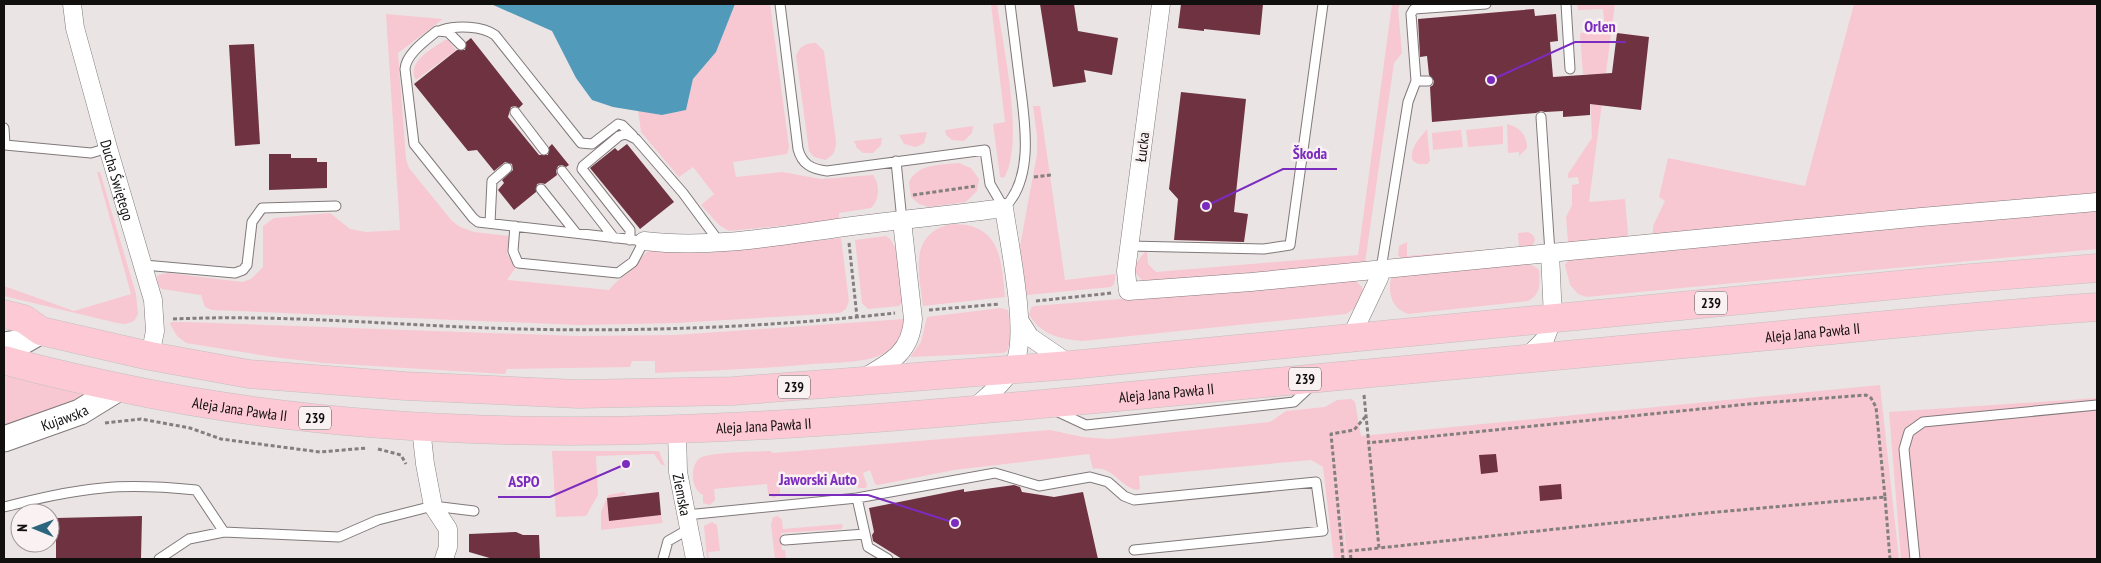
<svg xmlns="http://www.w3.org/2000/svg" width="2101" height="563" viewBox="0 0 2101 563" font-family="'PT Sans Narrow',sans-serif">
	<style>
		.green { fill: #f7c8d1 }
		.water { fill: #529aba }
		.building { fill: #6e3241 }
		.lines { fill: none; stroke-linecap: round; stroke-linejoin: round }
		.lane-casing { stroke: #80797a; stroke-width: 11 }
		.street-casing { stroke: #80797a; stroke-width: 19 }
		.secondary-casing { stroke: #80797a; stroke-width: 27 }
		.primary-casing { stroke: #c1c1c1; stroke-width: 29 }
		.path { stroke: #847f7f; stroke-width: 3; stroke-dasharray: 4 2.5; stroke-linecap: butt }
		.lane { stroke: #fff; stroke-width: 9 }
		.street { stroke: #fff; stroke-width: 18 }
		.secondary { stroke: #fff; stroke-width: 25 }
		.primary { stroke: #fcc9d4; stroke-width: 28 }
		.labels { text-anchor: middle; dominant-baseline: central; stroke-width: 5; stroke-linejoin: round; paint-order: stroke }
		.shield { fill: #f9f1f2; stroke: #575353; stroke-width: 1 }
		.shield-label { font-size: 14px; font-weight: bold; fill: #120f0f }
		.street-label { font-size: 15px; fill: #120f0f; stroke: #f9f1f2 }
		.leader { fill: none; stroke: #7b2cbf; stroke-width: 2 }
		.callout-dot { fill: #7b2cbf; stroke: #f9f1f2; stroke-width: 2 }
		.callout-label { font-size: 16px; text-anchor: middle; font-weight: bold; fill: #7b2cbf; stroke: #f9f1f2; stroke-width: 5; stroke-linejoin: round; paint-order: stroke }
	</style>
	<rect width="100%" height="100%" fill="#ebe4e5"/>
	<!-- green -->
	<path class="green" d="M735,4h35l19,143 -2,7 -54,8 3,15 46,-5 39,7 52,-4c7,9 7,25 -2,33l-32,5v7l-110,11 -10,-6 -18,-20 13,-11 -21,-27 -14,10 -38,-45 -3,-22 24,5 24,-5 7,-31 23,-27z
		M991,4h6c6,41 28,139 7,174l-4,-1 -7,-53 12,-2z
		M1392,4h8l-2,5 4,44 -8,10 -29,200 -219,20c-18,-12 -11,-20 1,-33l1,14 8,8 202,-17z
		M1577,4h38l-26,198 36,-3 3,34v5l-60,5 -2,-26 6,-12v-20l7,-1 -1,-7 -10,1v-4l24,-36 -3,-64h-6l-3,-41 25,-3 -2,-21 -25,1z
		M1854,4h243v191l-442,41 -2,-3v-7l12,-25 -6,-4 9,-39 137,28z
		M386,14l57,5 -45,34 8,106 3,9 43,53 8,6 14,5 35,4 -2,18 9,13 -9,13 102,10c9,-12 18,-14 26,-24 4,-5 8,-12 14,-15 5,-2 48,3 59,2l133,-15 8,63 -3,8 -6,4 -164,10 -97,2 -367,-15 -7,-3 -4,-12 -39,-6 -3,-3 -2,-8 1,-3 10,-2 74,9 9,-3 12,-12v-41l11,-8 56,-5 20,16 16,3 34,-2z
		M445,40h3l8,10 -40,30c-10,-18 16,-31 29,-40z
		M816,43l8,8 12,91c0,9 -3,14 -11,18l-11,-3 -5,-6 -13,-95c4,-10 9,-13 20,-13z
		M1033,106h7l25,174 51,-6 -2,10 -3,3 -84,8 -7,-49 17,-92v-18z
		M1507,124c12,3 20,10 20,24l-8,8v-4l-11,1z
		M973,126l-1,7 -8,8 -12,-1 -6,-5 -1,-5z
		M1503,126v18l-35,3 -2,-17z
		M1427,129l3,32 -3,3h-9l-5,-3c-5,-11 7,-23 14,-32z
		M1461,130l2,17 -30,3 -1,-17z
		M927,132l-3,11 -8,4 -12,-3 -5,-9z
		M882,138l-1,7 -8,8h-10l-6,-5 -3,-7z
		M959,163l12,5 8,11 -2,12 -11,11 -37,5 -10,-3 -8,-7 -2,-15c10,-19 31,-17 50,-19z
		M97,172h3l36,122 2,20 -4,7 -8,3 -9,-1 -113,-27v-10l70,25 57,-17z
		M2097,208v41l-511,48 -8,-3 -8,-9 -5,-20 4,-6 13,-3h33l78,-10z
		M951,224c50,-1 50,35 54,73l-82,9c-4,-33 -15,-72 28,-82z
		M1518,233l10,-1 5,3 2,5 -3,7 -131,12 -3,-4 1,-9 8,-4v14l112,-9z
		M886,236c15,8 15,48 17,64l-4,6 -31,3 -6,-6 -7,-63z
		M1523,263l11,3 5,4c1,13 2,25 -11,31l-120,13c-17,-6 -21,-22 -16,-39z
		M1355,280l7,7c4,12 -6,21 -16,27l-264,27c-22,-2 -40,-6 -53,-26l2,-7 3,-2z
		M1000,308l8,2 3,30 -4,11 -4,2 -93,4 11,-15 6,-25z
		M904,319c-1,13 -5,26 -17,33 -22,12 -51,10 -75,12 -52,5 -104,7 -157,9v-12h-23l-2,6 -123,2 -2,5 -182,-11 -50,-6 -87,-14 -9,-7 -7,-12 1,-2h11l395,14 99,-1z
		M4,374l88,20 -74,29 -14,2z
		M1880,385l19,174h-552l-6,-62 5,62h-12l-11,-92 -12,-7 -172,16 1,13 -3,1c-17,-3 -25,-25 -44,-21l-4,-15 -135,16 -76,15 -3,-1 -5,-14 -7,3 4,12 -1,3h-8l-3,-13 -75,8v11l-6,4 -6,-4 -1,-10 -53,5 1,11 -5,5 -7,-2v-8c-12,-5 -14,-29 -3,-37 9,-6 56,-6 70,-7l3,2 277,-23 33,7 26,2 161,-17 16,-11 39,-4 12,-7 15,-1 3,3 6,34z
		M2097,398v161h-196l-12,-147z
		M552,451h107l6,15 -4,-2 -7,-10 -58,2 2,39 -12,21 -30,1z
		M625,492l1,3 -19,3 3,22 51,-5 2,8 -62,7v-18l7,-17z
		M778,516l4,4 1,9 59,-5 1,2 -2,3 -60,4 1,17h3l1,9h-11l-4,-34 2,-8z
		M712,522l5,3 3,26 -12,1 1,7h-2l-3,-33z"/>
	<!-- water -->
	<path class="water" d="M491,4h244l-19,48 -23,27 -7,31 -24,5 -49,-8 -21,-7 -16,-22 -24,-47z"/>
	<!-- building -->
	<path class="building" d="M1040,4h34l4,27 40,7 -6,37 -28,-5 2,12 -33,5z
		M1181,4h82l-3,31 -56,-6v2l-26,-3z
		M1534,9l1,7 21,-2 2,27 -8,1 3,35 59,-4 5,-40 32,4 -8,73 -51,-6v11l-27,2v-6l-18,1 -4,-1 -5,2 -104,9 -2,-35 3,-2 1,-4 -5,-6 -2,-19 -7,1 -2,-38z
		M471,38l52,66 -4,4 -4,-2 -4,1 -3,10 31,38h9l1,-8 3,-3 17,21 -3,2 -4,-2 -4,1 -2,5 1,4 -12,9 -4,-1 -4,1 -1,8 -22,18 -16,-20 6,-7 -2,-3 11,-10 -1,-6 -7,-2 -11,9 -17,-21 -9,1 -54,-67 43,-34h8l1,-8z
		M254,44l6,100 -25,2 -6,-101z
		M1181,92l65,7 -12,113 14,2 -4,28 -70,-2 4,-41 -9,-10z
		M627,144l47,58 -34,27 -50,-61 25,-20 3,3z
		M269,154h22v4h26v4h10v26l-58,2z
		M1496,454l2,18 -17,2 -2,-19z
		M1561,484l1,15 -22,2 -1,-15z
		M1014,485l6,2 2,5 32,5 29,-5 15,67h-196l-29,-18 -1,-6 2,-3 -5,-24 95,-19v3z
		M659,492l2,23 -52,6 -2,-23z
		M142,516l-1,42 -85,1v-41z
		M516,532l7,3h16l1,24h-47l-24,-7v-18z"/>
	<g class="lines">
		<defs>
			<path id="lane" d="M780,4l18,145c4,15 13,20 29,22l158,-21 5,34 14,24c32,-31 20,-92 15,-132 -3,-24 -6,-48 -9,-72
				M1566,4l4,65
				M442,30c15,-5 40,-4 53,5l86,108 11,1 26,-20 4,1 11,11
				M461,45l-13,-13 -11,-1c-11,9 -31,23 -32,38l9,75 59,74 5,4 166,19 -11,21 -15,11 -100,-10 -5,-12 2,-25
				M1416,81l-5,-67 3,-5 72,-5
				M515,112l29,38
				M1541,117l9,136
				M4,128l1,17 86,8 17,-5
				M896,161l6,60
				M562,171l52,67
				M541,189l35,44
				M490,223l2,-42 15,-13
				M630,240v-10l-48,-61 1,-3 36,-30 7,-2 10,5 47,54 37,50
				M1129,246l135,3 26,-4 33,-241
				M144,265l91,8 8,-3 4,-5 5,-43 10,-14 74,-2
				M1381,269l27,-167 8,-21h12
				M1056,411l30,14 208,-23 18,-17
				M4,507c32,-8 65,-16 99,-19 30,-3 62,-1 93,2l28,42
				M686,515l171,-17
				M785,540l80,-6
				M159,559l30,-20 35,-7 115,5 39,-17 55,-14 41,5
				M663,559l5,-18 21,-12
				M888,559l-20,-12 -11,-49 138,-25 44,13 51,-9 18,5 16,14 10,4 182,-18 7,49 -189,19
				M1915,559l-11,-110 5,-17 14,-10 174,-17"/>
			<g id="street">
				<path id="s1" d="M72,4l3,24 33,120 45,152 2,31 -5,25"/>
				<path d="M1161,4l-35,267 2,20 123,-9 670,-65 176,-15"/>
				<path d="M644,241c68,8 134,-5 201,-14 52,-7 106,-12 159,-19 5,36 25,127 10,157 -9,18 -27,31 -42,45"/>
				<path d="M1021,323l9,14 41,28"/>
				<path d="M1351,337l28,-59 2,-9"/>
				<path d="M1526,358l19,-19 8,-21 -3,-65"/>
				<path d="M865,377c26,-15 46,-25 48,-58l-11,-98"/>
				<path d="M421,428l4,36 8,42 15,23v18l-4,12"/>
				<path id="s2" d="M677,430l1,42 17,87"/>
			</g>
			<g id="secondary">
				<path d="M4,345l18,-3 19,-11"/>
				<path id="s3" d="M4,439l76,-27 39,-24"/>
			</g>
			<g id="primary">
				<path d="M4,314l20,5 17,12 109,25 99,18 156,12 173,8 155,-3 338,-26 888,-86 138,-11"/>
				<path id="s4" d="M4,360c37,11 75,19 113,27 337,73 682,40 1022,8 214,-20 428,-41 642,-60 105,-10 211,-21 316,-28"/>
			</g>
		</defs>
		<!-- lane casing -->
		<use href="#lane" class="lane-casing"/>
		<!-- street casing -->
		<use href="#street" class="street-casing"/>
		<!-- secondary casing -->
		<use href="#secondary" class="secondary-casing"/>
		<!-- primary casing -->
		<use href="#primary" class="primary-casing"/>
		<!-- path -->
		<path class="path" d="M1034,177l17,-2
			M913,195l63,-9
			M849,243l8,74
			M1036,301l76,-8
			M929,310l71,-6
			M173,319c115,-5 230,7 346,10 125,3 252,-2 376,-16
			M1364,395l15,153 327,-35 179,-16 -9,-90 -5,-9 -5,-3 -117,9 -382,39
			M105,423l36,-4 49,9 31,11 99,13 47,-4
			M378,449l23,6 5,9
			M1885,497l5,62
			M1343,559l-12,-125 23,-4 12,-14
			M1351,559l-1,-8 29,-3"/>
		<!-- lane -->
		<use href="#lane" class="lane"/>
		<!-- street -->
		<use href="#street" class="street"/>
		<!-- secondary -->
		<use href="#secondary" class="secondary"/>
		<!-- primary -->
		<use href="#primary" class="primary"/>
	</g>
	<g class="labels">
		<!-- shield labels -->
		<g class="shield">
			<rect x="1695" y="291.5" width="32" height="23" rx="4"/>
			<rect x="1289" y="367.5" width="32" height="23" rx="4"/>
			<rect x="778" y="375.5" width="32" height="23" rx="4"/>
			<rect x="299" y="406.5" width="32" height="23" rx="4"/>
		</g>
		<g class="shield-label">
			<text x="1711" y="303">239</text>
			<text x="1305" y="379">239</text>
			<text x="794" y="387">239</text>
			<text x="315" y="418">239</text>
		</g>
		<!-- street labels -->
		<g class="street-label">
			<text transform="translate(1142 147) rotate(-83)">Łucka</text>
			<text stroke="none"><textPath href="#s1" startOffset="182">Ducha Świętego</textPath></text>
			<text stroke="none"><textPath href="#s4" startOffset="1819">Aleja Jana Pawła II</textPath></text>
			<text stroke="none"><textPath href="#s4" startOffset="1170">Aleja Jana Pawła II</textPath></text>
			<text stroke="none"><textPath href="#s4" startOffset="241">Aleja Jana Pawła II</textPath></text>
			<text stroke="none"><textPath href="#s3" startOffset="64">Kujawska</textPath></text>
			<text stroke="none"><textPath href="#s4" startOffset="766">Aleja Jana Pawła II</textPath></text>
			<text stroke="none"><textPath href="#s2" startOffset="65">Ziemska</textPath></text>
		</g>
	</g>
	<!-- callouts -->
	<path class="leader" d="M1491 80L1575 42H1626M1206 206L1283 169H1337M955 523L868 495H769M626 464L550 497H498"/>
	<g class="callout-dot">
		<circle cx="1491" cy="80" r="5"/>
		<circle cx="1206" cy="206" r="5"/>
		<circle cx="955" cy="523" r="5"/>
		<circle cx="626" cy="464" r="5"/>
	</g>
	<g class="callout-label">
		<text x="1600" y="32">Orlen</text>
		<text x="1310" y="159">Škoda</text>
		<text x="818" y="485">Jaworski Auto</text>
		<text x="524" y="487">ASPO</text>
	</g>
	<!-- border -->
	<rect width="2101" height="563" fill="none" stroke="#120f0f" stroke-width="10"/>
	<!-- north arrow -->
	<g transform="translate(35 528) rotate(271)"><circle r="24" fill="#f9f1f2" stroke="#9d9797"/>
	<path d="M0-4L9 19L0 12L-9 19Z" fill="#2b657e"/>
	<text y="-8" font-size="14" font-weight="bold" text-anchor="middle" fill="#120f0f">N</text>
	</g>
</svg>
